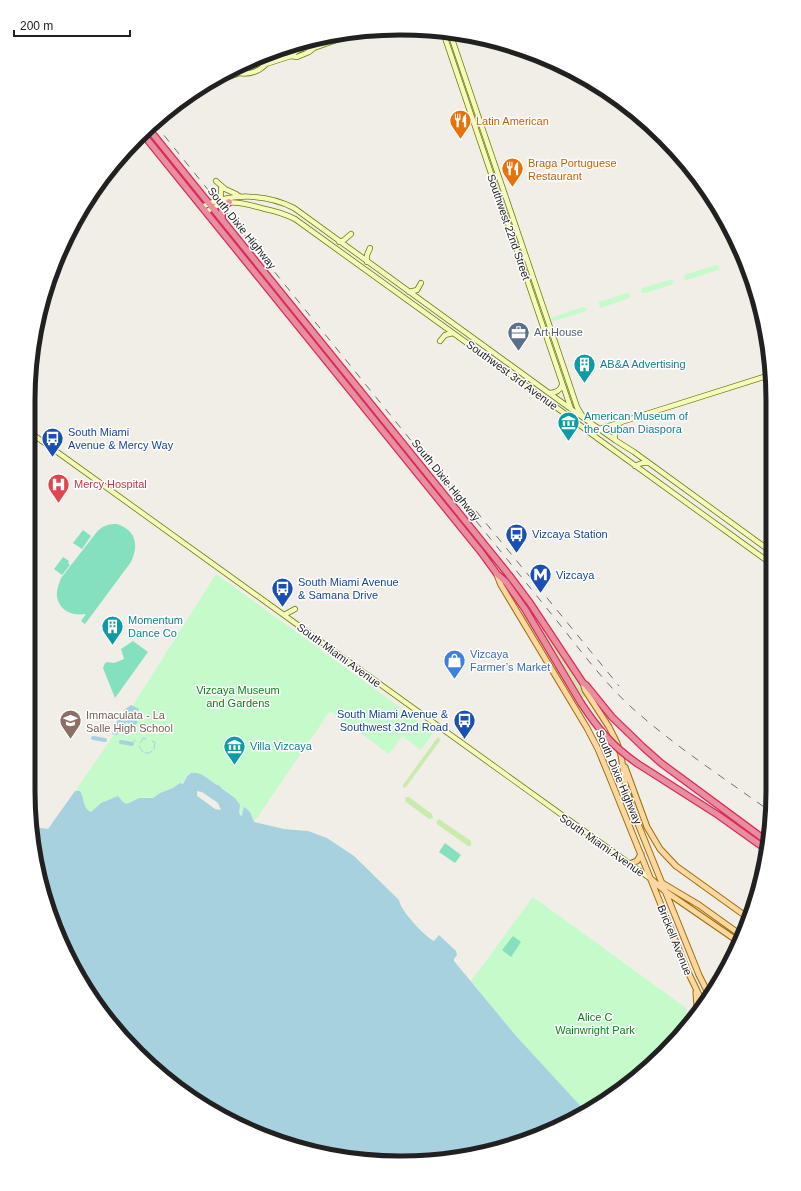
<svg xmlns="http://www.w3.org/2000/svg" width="801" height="1191" viewBox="0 0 801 1191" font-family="Arial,sans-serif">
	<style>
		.grass { fill: #caebae }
		.park { fill: #c5facb }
		.pitch { fill: #85e0bf }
		.water { fill: #a8d1df }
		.pier { fill: #f1eee7 }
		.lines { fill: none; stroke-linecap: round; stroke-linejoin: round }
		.stream { stroke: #a8d1df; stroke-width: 1 }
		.canal { stroke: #a8d1df; stroke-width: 4 }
		.secondary-casing { stroke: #6b7b04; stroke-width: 6 }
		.primary-casing { stroke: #9d6d00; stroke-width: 7 }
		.highway-casing { stroke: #dc2760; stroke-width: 8 }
		.secondary { stroke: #f5fabc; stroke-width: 4.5 }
		.primary { stroke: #fcd7a1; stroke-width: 5 }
		.highway { stroke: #e88f9e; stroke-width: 5.5 }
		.rail { stroke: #6f6f6f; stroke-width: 1; stroke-dasharray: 8 8; stroke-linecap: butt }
		.highway-bridge-casing { stroke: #dc2760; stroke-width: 8; stroke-linecap: butt }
		.highway-bridge { stroke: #e88f9e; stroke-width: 5.5 }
		.labels { text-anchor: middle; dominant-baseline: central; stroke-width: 3; stroke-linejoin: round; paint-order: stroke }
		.food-label { font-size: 11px; fill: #c56008; stroke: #fff; text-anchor: start }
		.street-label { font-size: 11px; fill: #212121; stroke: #fff }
		.service-label { font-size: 11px; fill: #4e5e75; stroke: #fff; text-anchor: start }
		.culture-label { font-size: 11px; fill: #0d838f; stroke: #fff; text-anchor: start }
		.transit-label { font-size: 11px; fill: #164399; stroke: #fff; text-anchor: start }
		.health-label { font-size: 11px; fill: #be3a42; stroke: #fff; text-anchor: start }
		.shop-label { font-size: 11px; fill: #366cbe; stroke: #fff; text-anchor: start }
		.park-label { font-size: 11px; fill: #0b8218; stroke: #fff }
		.education-label { font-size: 11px; fill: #785e54; stroke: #fff; text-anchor: start }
		.rim { fill: none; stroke: #212121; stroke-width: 5 }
	</style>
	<rect width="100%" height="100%" fill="#f1eee7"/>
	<!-- grass -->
	<path class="grass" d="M214,214l298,369 16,22 58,91 -3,2 -49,-81 -22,-31 -296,-367 -3,-4z
		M520,611l5,5 42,70 -2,1z
		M438,737l2,2v2l-34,46 -3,1v-3l34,-47z
		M406,797h3l23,17 1,4 -4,1 -23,-17 -1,-2z
		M439,819l32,22v5h-3l-30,-21 -2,-3z"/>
	<!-- park -->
	<path class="park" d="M716,265l4,2 -2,3 -31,10 -3,-2v-2l3,-2z
		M669,280h3l2,2 -3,3 -26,8h-3l-1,-2 1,-3z
		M627,293l3,2 1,2 -2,1 -28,10 -2,-3v-3z
		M583,307l4,2 -3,3 -30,9 -3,-2 2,-2z
		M216,574l218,158 -13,18 -19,-14 -13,18 -59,-43 -76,111 -4,-10 -5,-4 -3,7 -3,-1c2,-15 -7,-18 -18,-26v-1l-3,-2 -1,1c-7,-5 -25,-22 -32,-8 -1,2 -1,4 -2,6l-3,-1 -7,5 -13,5 -7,5 -9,-1 -9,3 -6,3 -3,1 -3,-2 -2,-3h-10l-10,4 -10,9c-9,-4 -6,-13 -11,-21h-5l41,-59z
		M533,897l153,111 1,6 -2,9 -28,36 -70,54 -70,-76 -46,-56z"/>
	<!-- pitch -->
	<path class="pitch" d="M117,524c19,6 22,21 14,38l-46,62 -4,-3 5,-7c-13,2 -26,-2 -29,-17 -1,-7 2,-13 4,-19l35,-45c6,-7 11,-9 21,-9z
		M83,530l8,6 -9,13 -9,-6z
		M63,557l6,4 -1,2 2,2 -8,10 -8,-6z
		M133,641l15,11 -33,46 -12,-30 2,-5 3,-1 6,1 10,-4 -3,-10z
		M445,843l16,12 -6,8 -16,-11z
		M513,936l8,6 -10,15 -9,-7z"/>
	<!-- water -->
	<path class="water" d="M131,705l8,4c-3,4 -4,8 -1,13l-4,4h-2l-5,-4 -4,3 -6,10 -5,-1 5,-13 6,-4 1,-7z
		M191,773c10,-2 18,7 26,12h1l3,2v1l14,10 5,7 -1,8 2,3 1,-1 2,-8 6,5 4,10 30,7 24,2 19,7 27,18 45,44c1,10 26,37 35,41l5,-6 17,16 1,4 -3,4v2l63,76 70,76 -114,43 -97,6 -118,-27 -84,-49 -83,-88 -43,-88 -14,-83 14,2 27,-38h5c5,7 2,17 11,21l10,-9 17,-7 5,6 3,2 3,-1 10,-5h14l7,-5 13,-5 7,-5 3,1 4,-8z"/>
	<!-- pier -->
	<path class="pier" d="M197,791l5,1 16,11 3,7 -6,-1 -15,-11 -3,-2z"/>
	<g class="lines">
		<!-- stream -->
		<path class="stream" d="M152,741l3,1 -1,7
			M140,743l2,-2 1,-3 3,1
			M132,744l3,-4
			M139,746l4,6
			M145,753h4l3,-2"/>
		<!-- canal -->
		<path class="canal" d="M93,738l12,2
			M121,742l11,2"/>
		<defs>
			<path id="secondary" d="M443,32l128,377
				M450,33l120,353 7,21 6,10
				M291,56c6,-7 14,-9 23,-8l45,-16
				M240,73c9,2 20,-2 26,-9
				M200,87l40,-14 4,-3 17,-7 5,1 25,-8 6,1 12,-5 5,-4
				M216,181l9,8 11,5 3,2
				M219,200l2,-5v-6
				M202,207c28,-15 65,-13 92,1l277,201 44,31 19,12 139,101
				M206,212c21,-15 36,-9 59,-3 10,2 20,5 30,10l269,194 33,25 176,127
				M339,242l5,-2 7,-6
				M367,262v-7l3,-7
				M409,292l8,-2 4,-7
				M440,341l5,-6 8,-2
				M549,393c6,0 11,-2 13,-8
				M585,428l14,1 171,-54
				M28,431c209,148 414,300 623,448
				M615,440c-1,-7 0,-11 5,-17
				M635,466l7,-3h7
				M284,615l11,-6"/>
			<path id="primary" d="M497,575l4,10 86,143 11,21 12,29 78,194 14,29
				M583,683l2,7 24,37 8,16 4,12 5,34 6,20 67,166 9,18
				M625,767l22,60 13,22 16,17 71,51
				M629,864l8,-3 4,-7
				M652,880l13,11 74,51
				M662,883l37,22 42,30
				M696,992l1,16"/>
			<path id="highway" d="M148,128l361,447 21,28 53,80 3,2 26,32 31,30 18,16 107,79
				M142,133l339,419 16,22 9,8 19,27 56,94
				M222,219v-9l7,-8
				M638,764l80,51 49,35"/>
		</defs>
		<!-- secondary casing -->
		<use href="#secondary" class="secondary-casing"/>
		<!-- primary casing -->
		<use href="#primary" class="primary-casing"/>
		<!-- highway casing -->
		<use href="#highway" class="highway-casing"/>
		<!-- secondary -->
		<use href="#secondary" class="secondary"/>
		<!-- primary -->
		<use href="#primary" class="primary"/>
		<!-- highway -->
		<use href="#highway" class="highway"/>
		<!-- rail -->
		<path class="rail" d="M154,123l399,493c25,31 48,63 77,90 43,39 94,72 141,106
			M476,511l143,175"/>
		<defs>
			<path id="highway-bridge" d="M581,703c18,27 30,42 57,61"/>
		</defs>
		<!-- highway-bridge casing -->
		<use href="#highway-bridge" class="highway-bridge-casing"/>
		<!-- highway-bridge -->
		<use href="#highway-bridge" class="highway-bridge"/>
	</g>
	<!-- icons -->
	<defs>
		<symbol id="restaurant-pin" viewBox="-11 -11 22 30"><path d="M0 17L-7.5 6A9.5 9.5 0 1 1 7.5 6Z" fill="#e8710a" stroke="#fff"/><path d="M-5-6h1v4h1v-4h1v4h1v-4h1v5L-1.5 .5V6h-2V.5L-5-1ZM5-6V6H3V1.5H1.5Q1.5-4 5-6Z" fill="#fff"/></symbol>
		<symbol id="office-pin" viewBox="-11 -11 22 30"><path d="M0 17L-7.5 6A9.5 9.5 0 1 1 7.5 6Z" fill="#5c6f8a" stroke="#fff"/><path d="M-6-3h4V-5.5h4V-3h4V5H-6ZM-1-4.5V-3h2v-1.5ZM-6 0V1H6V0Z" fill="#fff"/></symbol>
		<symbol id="building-pin" viewBox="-11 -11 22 30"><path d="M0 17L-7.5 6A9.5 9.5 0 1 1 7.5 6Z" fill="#0f9aa8" stroke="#fff"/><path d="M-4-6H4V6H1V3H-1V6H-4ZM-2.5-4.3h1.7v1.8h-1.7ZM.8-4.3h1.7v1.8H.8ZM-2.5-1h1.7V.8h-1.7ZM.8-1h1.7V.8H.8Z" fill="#fff"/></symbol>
		<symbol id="museum-pin" viewBox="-11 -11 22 30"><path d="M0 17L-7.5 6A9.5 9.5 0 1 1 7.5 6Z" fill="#0f9aa8" stroke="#fff"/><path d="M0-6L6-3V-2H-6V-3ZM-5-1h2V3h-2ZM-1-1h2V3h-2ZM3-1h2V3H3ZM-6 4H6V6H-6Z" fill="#fff"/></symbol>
		<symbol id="bus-pin" viewBox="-11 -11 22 30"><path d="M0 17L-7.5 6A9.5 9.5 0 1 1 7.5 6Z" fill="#1a4fb4" stroke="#fff"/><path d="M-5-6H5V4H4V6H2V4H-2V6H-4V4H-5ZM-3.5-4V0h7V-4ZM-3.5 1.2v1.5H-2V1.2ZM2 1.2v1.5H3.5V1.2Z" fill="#fff"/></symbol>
		<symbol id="hospital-pin" viewBox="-11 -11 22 30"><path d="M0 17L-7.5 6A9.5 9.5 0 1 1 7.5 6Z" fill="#e0444e" stroke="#fff"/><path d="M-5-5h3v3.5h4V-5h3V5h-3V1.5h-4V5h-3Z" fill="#fff"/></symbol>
		<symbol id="metro-pin" viewBox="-11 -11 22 30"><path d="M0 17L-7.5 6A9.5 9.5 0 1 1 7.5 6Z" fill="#1a4fb4" stroke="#fff"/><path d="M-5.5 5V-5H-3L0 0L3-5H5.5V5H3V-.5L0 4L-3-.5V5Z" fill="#fff"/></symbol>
		<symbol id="shop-pin" viewBox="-11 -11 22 30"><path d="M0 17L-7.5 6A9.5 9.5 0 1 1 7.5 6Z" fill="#3f7fe0" stroke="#fff"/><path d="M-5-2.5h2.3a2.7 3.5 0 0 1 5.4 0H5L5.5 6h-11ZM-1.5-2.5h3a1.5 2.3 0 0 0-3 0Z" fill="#fff"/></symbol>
		<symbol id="school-pin" viewBox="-11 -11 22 30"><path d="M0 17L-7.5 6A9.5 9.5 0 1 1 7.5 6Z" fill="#8d6e63" stroke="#fff"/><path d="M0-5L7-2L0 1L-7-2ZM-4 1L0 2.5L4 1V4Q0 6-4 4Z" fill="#fff"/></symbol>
	</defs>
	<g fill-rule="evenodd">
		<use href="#restaurant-pin" x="448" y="108" width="25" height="34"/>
		<use href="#restaurant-pin" x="500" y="156" width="25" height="34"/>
		<use href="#office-pin" x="506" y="320" width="25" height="34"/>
		<use href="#building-pin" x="572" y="352" width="25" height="34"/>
		<use href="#museum-pin" x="556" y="410" width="25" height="34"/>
		<use href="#bus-pin" x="40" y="426" width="25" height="34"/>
		<use href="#hospital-pin" x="46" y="472" width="25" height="34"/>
		<use href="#bus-pin" x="504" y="522" width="25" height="34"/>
		<use href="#metro-pin" x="528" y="562" width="25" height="34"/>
		<use href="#bus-pin" x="270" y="576" width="25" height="34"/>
		<use href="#building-pin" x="100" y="614" width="25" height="34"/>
		<use href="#shop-pin" x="442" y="648" width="25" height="34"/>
		<use href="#bus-pin" x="452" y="708" width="25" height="34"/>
		<use href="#school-pin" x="58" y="708" width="25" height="34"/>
		<use href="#museum-pin" x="222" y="734" width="25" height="34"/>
	</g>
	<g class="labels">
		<!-- food labels -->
		<g class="food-label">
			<text x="476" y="121">Latin American</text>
			<text x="528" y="163">Braga Portuguese<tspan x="528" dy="13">Restaurant</tspan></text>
		</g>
		<!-- street labels -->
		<g class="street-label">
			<text transform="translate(509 227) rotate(71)">Southwest 22nd Street</text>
			<text transform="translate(242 228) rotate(51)">South Dixie Highway</text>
			<text transform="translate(512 375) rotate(36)">Southwest 3rd Avenue</text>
			<text transform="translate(446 480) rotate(51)">South Dixie Highway</text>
			<text transform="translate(339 655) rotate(36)">South Miami Avenue</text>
			<text transform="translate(619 777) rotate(67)">South Dixie Highway</text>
			<text transform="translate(602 845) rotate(35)">South Miami Avenue</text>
			<text transform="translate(675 940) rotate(68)">Brickell Avenue</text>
		</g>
		<!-- service labels -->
		<g class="service-label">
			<text x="534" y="332">Art House</text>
		</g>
		<!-- culture labels -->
		<g class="culture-label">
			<text x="600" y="364">AB&amp;A Advertising</text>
			<text x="584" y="416">American Museum of<tspan x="584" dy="13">the Cuban Diaspora</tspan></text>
			<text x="128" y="620">Momentum<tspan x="128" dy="13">Dance Co</tspan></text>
			<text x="250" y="746">Villa Vizcaya</text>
		</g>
		<!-- transit labels -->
		<g class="transit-label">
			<text x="68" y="432">South Miami<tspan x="68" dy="13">Avenue &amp; Mercy Way</tspan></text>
			<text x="532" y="534">Vizcaya Station</text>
			<text x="556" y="575">Vizcaya</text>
			<text x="298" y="582">South Miami Avenue<tspan x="298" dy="13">&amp; Samana Drive</tspan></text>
			<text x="448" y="714" text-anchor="end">South Miami Avenue &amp;<tspan x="448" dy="13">Southwest 32nd Road</tspan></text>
		</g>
		<!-- health labels -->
		<g class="health-label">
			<text x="74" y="484">Mercy Hospital</text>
		</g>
		<!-- shop labels -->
		<g class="shop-label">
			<text x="470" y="654">Vizcaya<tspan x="470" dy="13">Farmer’s Market</tspan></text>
		</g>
		<!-- park labels -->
		<g class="park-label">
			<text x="238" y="690">Vizcaya Museum<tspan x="238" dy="13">and Gardens</tspan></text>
			<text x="595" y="1017">Alice C<tspan x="595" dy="13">Wainwright Park</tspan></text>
		</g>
		<!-- education labels -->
		<g class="education-label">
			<text x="86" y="715">Immaculata - La<tspan x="86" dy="13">Salle High School</tspan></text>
		</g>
	</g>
	<!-- crop -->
	<path d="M0 0H801V1191H0ZM400 35H401A365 365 0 0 1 766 400V791A365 365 0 0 1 401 1156H400A365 365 0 0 1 35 791V400A365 365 0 0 1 400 35Z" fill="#fff" fill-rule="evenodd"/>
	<path class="rim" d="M400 35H401A365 365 0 0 1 766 400V791A365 365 0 0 1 401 1156H400A365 365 0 0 1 35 791V400A365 365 0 0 1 400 35Z"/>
	<!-- scale -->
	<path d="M14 30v6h116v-6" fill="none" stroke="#212121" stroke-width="2"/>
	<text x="20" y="30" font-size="12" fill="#212121" stroke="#ffffff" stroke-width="3" paint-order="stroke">200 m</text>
</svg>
